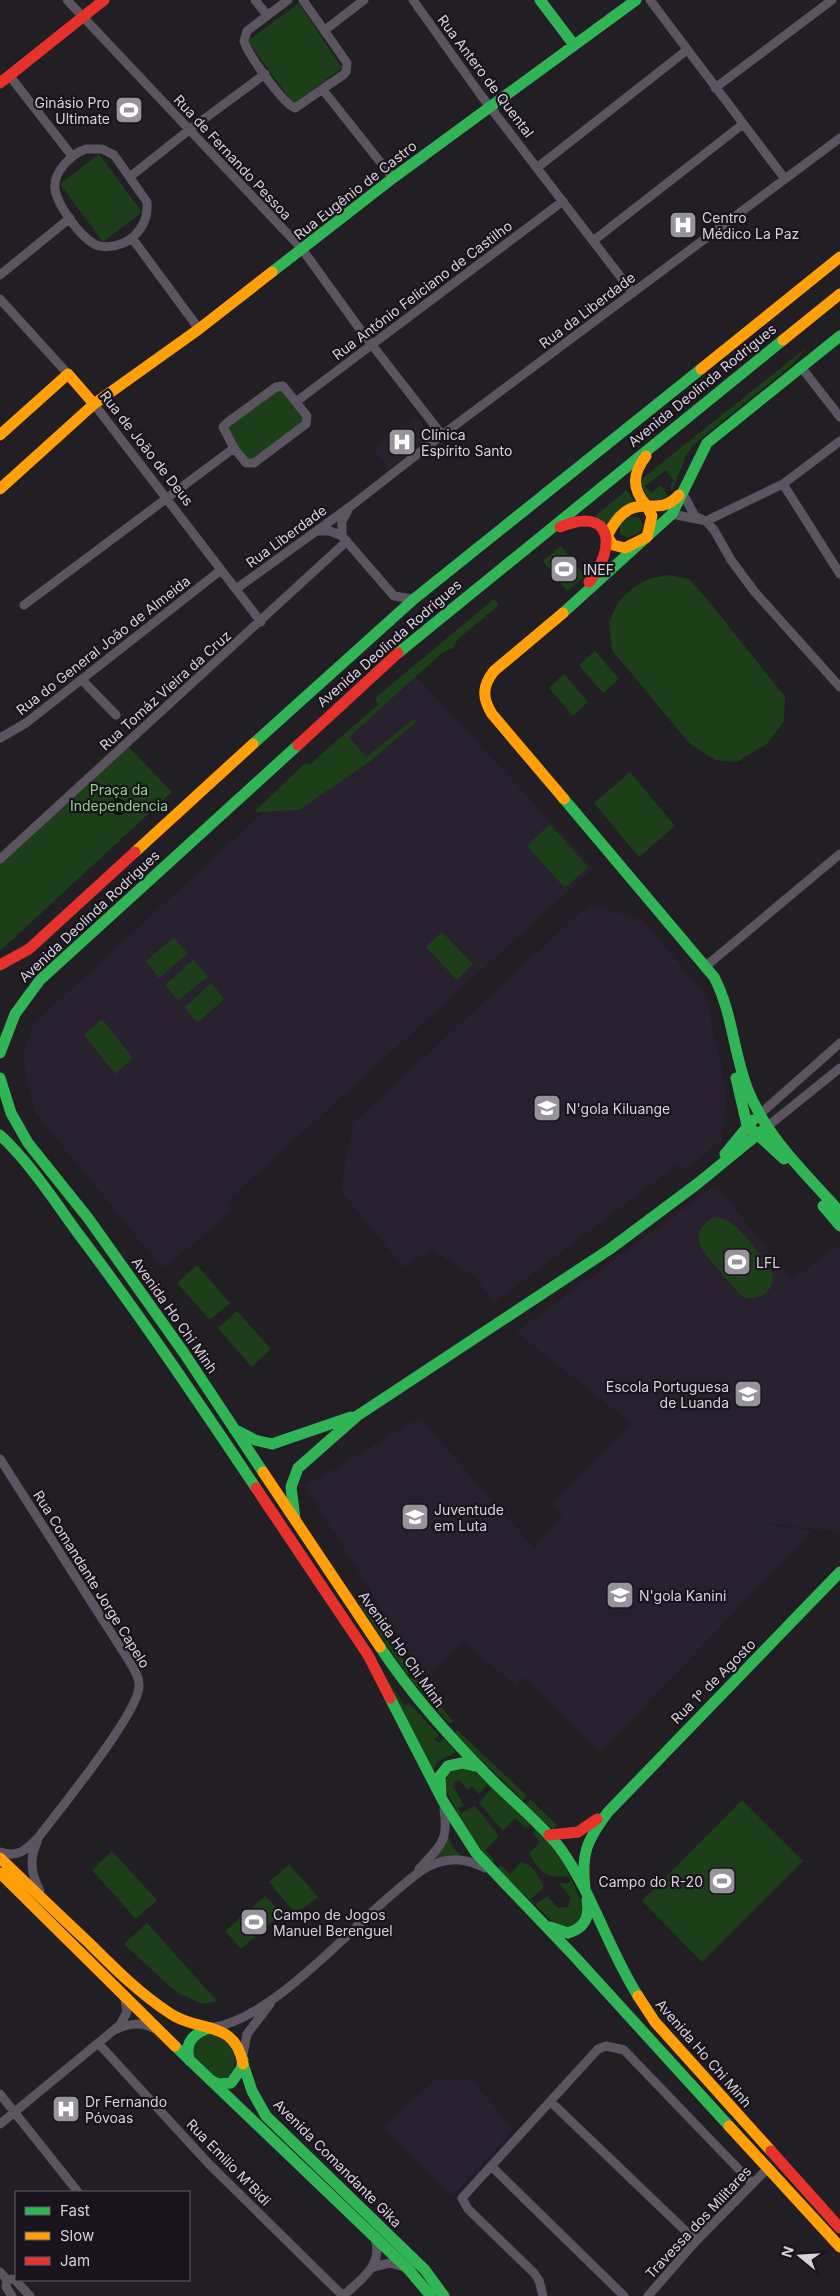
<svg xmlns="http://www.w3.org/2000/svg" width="840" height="2296" viewBox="0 0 840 2296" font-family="Inter,sans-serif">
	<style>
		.built { fill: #28202e }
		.green { fill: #1c3f1a; fill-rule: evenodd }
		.water { fill: #030f03 }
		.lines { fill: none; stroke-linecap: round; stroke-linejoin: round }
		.street { stroke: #5c5461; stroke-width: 9 }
		.fast { stroke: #30b455; stroke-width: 11 }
		.slow { stroke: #ff9f0a; stroke-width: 11 }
		.jam { stroke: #e5322d; stroke-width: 11 }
		.labels { text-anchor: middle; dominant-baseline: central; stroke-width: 4.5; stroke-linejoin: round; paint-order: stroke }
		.street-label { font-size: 14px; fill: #d6d2d9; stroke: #19131d }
		.poi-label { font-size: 14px; fill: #d6d2d9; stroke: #19131d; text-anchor: start }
		.park-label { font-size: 14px; fill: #8ad483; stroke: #19131d }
	</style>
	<rect width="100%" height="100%" fill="#211e24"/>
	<!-- built -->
	<path class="built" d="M416,415l16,21 -43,34 -16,-22z
		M414,674l180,194 -368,334 7,8 -70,59 -126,-154 -10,-30 -4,-31 10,-30z
		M589,904l54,16 63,76 21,97 -5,46 -35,31 -10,-5 -183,138 -19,-26 -43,-27 -29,17 -63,-77 13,-67z
		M716,1185l76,95 48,-36v288l-101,-12 73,11 -211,221 -78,-75 -7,9 -53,-44 -34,35 -11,-11 -113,-180 115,-68 114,130 29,-33 -12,-10 81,-81 -116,-92z
		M472,2079l41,51 -60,66 -70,-70 52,-46z"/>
	<!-- green -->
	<path class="green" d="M299,3l43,65 -49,36 -45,-63z
		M99,154l43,58 -39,30 -43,-58z
		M807,347l-15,18 -99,80 -7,11 -14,35 -2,-5 4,-5 -8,-11 -21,16 6,7 10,-8 7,11 -10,4 -10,-2 -9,-17z
		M281,387l24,33 -56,42 -25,-34z
		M627,490l7,12 -28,23 -11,-9z
		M629,516l11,2 3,7 -3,7 -12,6 -7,-3c-4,-9 2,-13 8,-19z
		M561,546l24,30 -18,15 -24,-30z
		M670,575l19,4 18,20 78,98 -1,24 -16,22 -31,19 -22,-2 -25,-16 -78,-94 -3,-28 10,-21 15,-14 17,-9z
		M494,599l5,6 -41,34 -5,9 -10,4 -94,85 17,20 48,-38 2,3 -44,38 -73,50 -45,2 50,-48h6l68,-59 -3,-7z
		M595,651l24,28 -16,14 -24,-28z
		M564,674l24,28 -15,14 -24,-28z
		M127,745l45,47 -172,159v-87z
		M630,772l45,54 -36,31 -45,-54z
		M550,824l38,43 -23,21 -38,-42z
		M442,932l31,32 -16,16 -31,-33z
		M174,937l14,17 -29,24 -13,-17z
		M193,960l15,16 -30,25 -13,-16z
		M211,983l13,16 -27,24 -12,-16z
		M102,1019l31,39 -18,16 -31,-39z
		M715,1217c23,0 45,40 58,57 1,17 -13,28 -30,23 -9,-8 -16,-17 -24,-27 -16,-18 -35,-37 -4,-53z
		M197,1265l33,38 -20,17 -33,-37z
		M237,1311l34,38 -19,18 -34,-39z
		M364,1602l47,70 -4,3 -47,-70z
		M375,1661l30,45 4,-3 30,32 -5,4 4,4 6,-4 12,13 -19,10 -5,11z
		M414,1675l39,46 -4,3 -39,-45z
		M457,1730l70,66 -4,4 -69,-66z
		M462,1766c19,3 84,72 97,90 10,16 17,35 25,52 -2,15 -12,24 -28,17l-70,-67 -18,-25 -23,-45c0,-11 6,-20 17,-22zM459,1780l9,10 4,-4 7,8 8,-9 4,4 -12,14 24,28 12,-13 11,10 4,-3 5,5 -3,3 8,9 -11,12c12,18 17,25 39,22l3,7h-12l12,15 -3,9 -10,1 -11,-12 -11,8 -5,-5 12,-11v-4l-13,-19 -9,-3 -11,12 -9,-9 -3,3 -6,-5 3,-3 -10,-10 14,-14 -24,-30 -14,7 -3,-5 6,-2 -11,-20 2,-4z
		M530,1799l27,26 -4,5 -27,-26z
		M742,1800l61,61 -101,101 -60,-61z
		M447,1833l5,13 11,12 -28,1 8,-11z
		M112,1851l45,49 -21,19 -44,-49z
		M289,1864l29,33 -22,17 -27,-32z
		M265,1896l17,17 -41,36 -16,-18z
		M147,1923l70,78 -15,3 -26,-12 -52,-48z
		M207,2034c14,1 29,13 28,29 -1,6 -6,12 -10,17l-8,2 -25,-22v-19z"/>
	<!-- water -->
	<path class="water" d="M111 807a8 8 0 1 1 16 0a8 8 0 1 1-16 0Z"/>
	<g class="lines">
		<!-- street -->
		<path class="street" d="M67,0l235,249 60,83 80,103
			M255,0l12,15
			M288,0l-41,31 -3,10c3,12 40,64 51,67l48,-33 3,-3 1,-9 -44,-63
			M413,0l67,94 153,199
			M650,0l135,179
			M325,30l39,-30
			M9,75l63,81
			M715,88l117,-88
			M323,90l70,88
			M86,149h16l12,6 33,47c1,13 -3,25 -13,34 -9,9 -28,14 -40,8 -14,-8 -37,-39 -39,-55 -2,-18 17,-35 31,-40z
			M538,167l149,-117
			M131,176l58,-46 76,-56
			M132,238l67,91
			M593,241l150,-117
			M0,275l70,-57
			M0,299l68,75
			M801,367l39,50
			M283,386l24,30 -1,8 -52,39h-8l-12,-15 -11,-21 5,-5 48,-35z
			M297,401l266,-200
			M94,404l167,218
			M783,484l57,90
			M683,494l12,22 11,5 8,9 17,30 23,31 86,96
			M672,514l34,7 77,-37 57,-43
			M318,531h12l12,5 52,60 19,3
			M342,536v-15l6,-11
			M236,589l115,-83 91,-71 398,-297
			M24,605l210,-157
			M82,680l34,35
			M0,738l26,-15 195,-153
			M0,859l347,-318
			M706,966l134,-112
			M759,1115l81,-72
			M768,1126l72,-58
			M0,1459l128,200c5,9 12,18 11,28 -2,28 -80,123 -101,151 -12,12 -20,20 -38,14
			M37,1842c-8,18 -6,32 3,49
			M419,1869c21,-23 30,-27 25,-60
			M214,2027c56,-8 133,-94 176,-131 14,-11 30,-28 47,-33 18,-6 32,-3 48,5
			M117,2029c14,-6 24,-7 38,0
			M98,2043l110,120 135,133c17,-16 41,-31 32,-57
			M243,2055l4,-21 23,-30
			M0,2094l78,98
			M551,2102l145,139
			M0,2124l120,-99 7,-13 -3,-18
			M491,2166l133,130
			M373,2267l17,-4 14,4
			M0,2272l7,8
			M12,2296l-6,-9 1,-7 4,-1 4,1 15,16
			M543,2296l-4,-16 -5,-7 -66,-64 -6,-11 136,-149 8,-3 18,4 128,133
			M648,2296l48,-55 72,-73"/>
		<!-- fast -->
		<path class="fast" d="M540,0l34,45
			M272,272l121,-94 243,-178
			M563,613l109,-99 35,-71 133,-107
			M398,653l385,-313
			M253,744l161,-145 287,-230
			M564,799l150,178c19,36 19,76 34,113 19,48 58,84 92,122
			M0,1053l15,-39 25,-34 258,-235
			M0,1078l11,35 17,30 60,75 96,135 79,119
			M736,1078l11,47 37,34
			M0,1135c31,29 55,67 80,101 62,82 119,167 176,252
			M725,1154l28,-34
			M823,1206l17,20
			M234,1429l21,11 17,4 79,-27
			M295,1519l-4,-32 7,-19 59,-52 253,-167 87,-65 66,-54
			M380,1647c33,50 71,92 113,134 20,20 50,45 67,67 33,46 48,101 78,148
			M390,1698l53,103 33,52 100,105 153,168
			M441,1794l-1,-18 8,-10 14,-3 17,4
			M585,1888c-4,-35 2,-48 23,-76l232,-240
			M550,1927l18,6c17,-5 22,-16 19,-33
			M175,2046l234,224 22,26
			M190,2061c-7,-18 4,-29 21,-33
			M243,2064l9,27 14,25 159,154 19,26
			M210,2080l9,4 12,-1 10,-14 2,-9"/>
		<!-- slow -->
		<path class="slow" d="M783,340l57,-46
			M701,369l139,-112
			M0,435l68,-61 26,30
			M646,456c-13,17 -15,32 0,49
			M0,489l94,-85 105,-75 73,-57
			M646,505l6,11 -5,21 -22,11 -12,-3 -6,-9c26,-52 48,-14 72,-41
			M563,613l-69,58c-12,15 -12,27 -2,43l72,85
			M135,852l118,-108
			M263,1472l117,175
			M0,1858c29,28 58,56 88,84 26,26 52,52 83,72 28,19 64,5 72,50
			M0,1873l175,173
			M638,1996l17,26 116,129
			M729,2126l111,121"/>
		<!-- jam -->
		<path class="jam" d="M0,83l104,-83
			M560,527c53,-22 57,21 29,55
			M298,745l100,-92
			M0,965l29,-16 106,-97
			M256,1488l112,167 22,43
			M549,1835l29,-3 19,-13
			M771,2151l69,77"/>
	</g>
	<!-- icons -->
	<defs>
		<symbol id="stadium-square" viewBox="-11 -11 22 22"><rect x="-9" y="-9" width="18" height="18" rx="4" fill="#97939a" stroke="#19131d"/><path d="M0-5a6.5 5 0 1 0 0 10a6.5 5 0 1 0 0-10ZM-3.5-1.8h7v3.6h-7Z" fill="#fff"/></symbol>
		<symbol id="hospital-square" viewBox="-11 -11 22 22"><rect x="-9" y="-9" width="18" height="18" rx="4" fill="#97939a" stroke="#19131d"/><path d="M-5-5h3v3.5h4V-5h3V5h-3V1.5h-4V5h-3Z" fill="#fff"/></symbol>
		<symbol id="university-square" viewBox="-11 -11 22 22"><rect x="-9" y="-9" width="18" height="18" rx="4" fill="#97939a" stroke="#19131d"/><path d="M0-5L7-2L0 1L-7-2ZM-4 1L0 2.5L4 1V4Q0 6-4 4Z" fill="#fff"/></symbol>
		<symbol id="school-square" viewBox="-11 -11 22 22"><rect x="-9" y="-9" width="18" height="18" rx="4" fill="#97939a" stroke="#19131d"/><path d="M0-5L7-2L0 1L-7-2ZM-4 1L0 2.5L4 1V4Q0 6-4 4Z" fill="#fff"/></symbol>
	</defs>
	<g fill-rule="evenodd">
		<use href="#stadium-square" x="113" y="94" width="32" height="32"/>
		<use href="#hospital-square" x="667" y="209" width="32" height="32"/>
		<use href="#hospital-square" x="386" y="426" width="32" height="32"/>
		<use href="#stadium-square" x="548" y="553" width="32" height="32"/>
		<use href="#university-square" x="531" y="1092" width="32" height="32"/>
		<use href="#stadium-square" x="721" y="1246" width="32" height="32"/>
		<use href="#school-square" x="732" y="1378" width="32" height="32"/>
		<use href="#university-square" x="399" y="1501" width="32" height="32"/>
		<use href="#university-square" x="604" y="1579" width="32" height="32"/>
		<use href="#stadium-square" x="706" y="1865" width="32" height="32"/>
		<use href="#stadium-square" x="238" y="1906" width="32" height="32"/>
		<use href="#hospital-square" x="50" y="2093" width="32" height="32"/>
	</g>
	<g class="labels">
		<!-- street labels -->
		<g class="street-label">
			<text transform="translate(486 76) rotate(53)">Rua Antero de Quental</text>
			<text transform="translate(233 157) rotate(47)">Rua de Fernando Pessoa</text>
			<text transform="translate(355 190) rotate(-38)">Rua Eugênio de Castro</text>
			<text transform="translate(422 290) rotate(-37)">Rua António Feliciano de Castilho</text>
			<text transform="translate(587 310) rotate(-37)">Rua da Liberdade</text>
			<text transform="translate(702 385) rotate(-39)">Avenida Deolinda Rodrigues</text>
			<text transform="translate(147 448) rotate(52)">Rua de João de Deus</text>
			<text transform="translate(286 536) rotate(-36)">Rua Liberdade</text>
			<text transform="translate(389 643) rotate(-41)">Avenida Deolinda Rodrigues</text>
			<text transform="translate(103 645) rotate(-38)">Rua do General João de Almeida</text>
			<text transform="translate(165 690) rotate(-42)">Rua Tomáz Vieira da Cruz</text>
			<text transform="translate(89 916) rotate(-43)">Avenida Deolinda Rodrigues</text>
			<text transform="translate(175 1315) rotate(55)">Avenida Ho Chi Minh</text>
			<text transform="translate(92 1579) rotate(58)">Rua Comandante Jorge Capelo</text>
			<text transform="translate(402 1649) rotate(55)">Avenida Ho Chi Minh</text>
			<text transform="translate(713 1681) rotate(-45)">Rua 1º de Agosto</text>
			<text transform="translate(704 2053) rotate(49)">Avenida Ho Chi Minh</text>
			<text transform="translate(229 2162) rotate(46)">Rua Emilio M'Bidi</text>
			<text transform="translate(338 2163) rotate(45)">Avenida Comandante Gika</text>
			<text transform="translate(698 2222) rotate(-47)">Travessa dos Militares</text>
		</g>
		<!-- poi labels -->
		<g class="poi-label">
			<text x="110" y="102" text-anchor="end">Ginásio Pro<tspan x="110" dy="16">Ultimate</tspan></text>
			<text x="702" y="217">Centro<tspan x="702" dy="16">Médico La Paz</tspan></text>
			<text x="421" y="434">Clínica<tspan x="421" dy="16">Espírito Santo</tspan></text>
			<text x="583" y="569">INEF</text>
			<text x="566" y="1108">N'gola Kiluange</text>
			<text x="756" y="1262">LFL</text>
			<text x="729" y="1386" text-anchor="end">Escola Portuguesa<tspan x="729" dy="16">de Luanda</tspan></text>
			<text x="434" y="1509">Juventude<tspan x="434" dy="16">em Luta</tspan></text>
			<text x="639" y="1595">N'gola Kanini</text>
			<text x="703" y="1881" text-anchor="end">Campo do R-20</text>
			<text x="273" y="1914">Campo de Jogos<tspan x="273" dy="16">Manuel Berenguel</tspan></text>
			<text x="85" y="2101">Dr Fernando<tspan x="85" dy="16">Póvoas</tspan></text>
		</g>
		<!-- park labels -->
		<g class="park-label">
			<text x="119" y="789">Praça da<tspan x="119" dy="16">Independencia</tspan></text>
		</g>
	</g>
	<!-- legend -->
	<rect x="15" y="2191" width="175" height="90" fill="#19131d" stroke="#655f68"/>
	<rect x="25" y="2207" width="25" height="8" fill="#30b455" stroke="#655f68"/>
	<text x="60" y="2216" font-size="15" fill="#d6d2d9">Fast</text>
	<rect x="25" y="2232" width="25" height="8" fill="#ff9f0a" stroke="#655f68"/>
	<text x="60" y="2241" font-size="15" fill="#d6d2d9">Slow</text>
	<rect x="25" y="2257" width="25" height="8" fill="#e5322d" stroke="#655f68"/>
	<text x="60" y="2266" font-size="15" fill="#d6d2d9">Jam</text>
	<!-- north arrow -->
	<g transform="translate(800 2256) rotate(288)" stroke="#19131d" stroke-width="4" paint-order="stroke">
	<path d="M0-4L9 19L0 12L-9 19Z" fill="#d6d2d9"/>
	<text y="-8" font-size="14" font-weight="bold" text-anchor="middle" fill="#d6d2d9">N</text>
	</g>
</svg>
